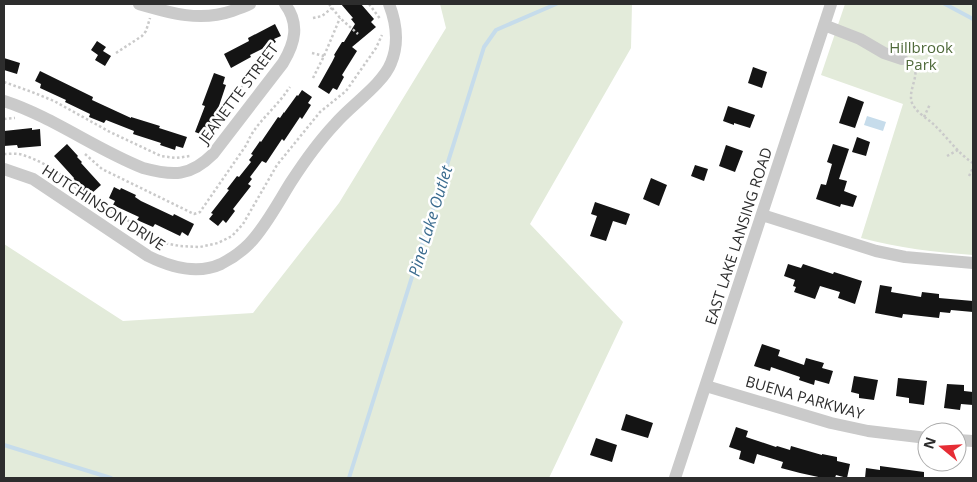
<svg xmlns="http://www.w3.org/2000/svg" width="977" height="482" viewBox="0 0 977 482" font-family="'Open Sans',sans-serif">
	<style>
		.green { fill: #e3ebda }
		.water { fill: #c6dceb }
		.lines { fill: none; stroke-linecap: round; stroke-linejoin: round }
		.stream { stroke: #c6dceb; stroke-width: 4 }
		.building { fill: #141414 }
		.path { stroke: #cacaca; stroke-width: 2.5; stroke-dasharray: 2.5 2.5; stroke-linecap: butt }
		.minor { stroke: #cacaca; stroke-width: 12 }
		.labels { text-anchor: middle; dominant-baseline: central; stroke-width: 5; stroke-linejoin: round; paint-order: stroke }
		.park-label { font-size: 15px; fill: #4f693a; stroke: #fff }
		.street-label { font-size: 15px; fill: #2d2d2d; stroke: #fff }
		.water-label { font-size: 16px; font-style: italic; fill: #3b6c8f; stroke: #fff }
	</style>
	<rect width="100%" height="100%" fill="#fff"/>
	<!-- green -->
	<path class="green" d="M440,4h192l-1,44 -101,176 93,98 -74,156h-545v-234l119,77 130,-8 86,-110 107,-175z
		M845,4h128v251c-40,-3 -73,-7 -112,-17l42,-134 -82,-29z"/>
	<!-- water -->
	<path class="water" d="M867,116l19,6 -3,9 -19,-6z"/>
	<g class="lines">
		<!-- stream -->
		<path class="stream" d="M945,4l28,15
			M4,445l107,33
			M349,478l135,-431 12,-17 60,-26"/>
	</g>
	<!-- building -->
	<path class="building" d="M341,4h20l13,15 -3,3 5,5 -24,20 5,4 -15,24 2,2 -7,13 -4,-2 -4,6 -11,-7 14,-25 3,-6 -1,-1 8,-13h2l11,-18 -4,-5 2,-1z
		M275,24l6,12 -7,3 2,3 -26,13 1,2 -20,11 -7,-14 25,-13 -1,-3z
		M97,41l9,6 -3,4 8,5 -6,10 -10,-6 3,-5 -7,-5z
		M4,58l16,5 -3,11 -13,-4z
		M753,67l14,5 -5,16 -14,-5z
		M40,71l53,26 -1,3 39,18v-1l29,9 -1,2 28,9 -4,11 -7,-2 -1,4 -15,-5 1,-2 -28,-9 1,-3 -28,-11 -2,3 -15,-6 1,-3 -25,-12 1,-2 -26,-12 1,-4 -6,-3z
		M214,73l11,4 -2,7 3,1 -10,30 2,1 -5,15 -4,-1 -3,6 -11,-4 10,-26 -3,-1z
		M302,90l10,7 -4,6 3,2 -9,14 -2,-2 -16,24 -2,-2 -16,24 -4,-2 -12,16 2,2 -4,5 3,2 -18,23 2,2 -9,12 -3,-3 -5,6 -9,-7 4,-5 -2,-1 18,-23 -2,-1 10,-13 2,1 12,-15 -2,-2 4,-5 -2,-1 9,-13 1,1 17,-25 2,1 4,-6v1l13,-18 1,1z
		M848,96l16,6 -9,26 -16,-5z
		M728,106l27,9 -5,13 -16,-5v2l-11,-4z
		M32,128v2l8,-1 1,17 -23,2 -1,-3 -13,1v-15z
		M857,137l13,5 -4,14 -14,-4z
		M67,144l11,12 -1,1 5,5 -1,1 20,22 -10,9 -4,-5 -4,3 -11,-12 2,-2 -20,-22z
		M833,144l16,5 -10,30 8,2 -3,10 13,5 -4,11 -12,-3 -1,3 -24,-8 5,-15 5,1 6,-21 -5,-2z
		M726,145l17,6 -8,21 -16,-6z
		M695,165l13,4 -4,12 -13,-5z
		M651,178l16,7 -8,21 -16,-7z
		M114,187l6,3 1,-2 15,7 -1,2 6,4 32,15 1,-2 20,10 -6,12 -6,-4 -2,4 -25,-12 -2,3 -16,-7 2,-3 -26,-12 2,-4 -6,-3z
		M595,202l35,12 -4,11 -13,-4 -7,20 -16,-5 7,-20 -6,-2z
		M788,264l13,4 2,-4 30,10 1,-2 28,9 -7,23 -17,-6 2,-6 -20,-6 -5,13 -21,-7 2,-5 -3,-1 2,-6 -11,-4z
		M880,285l12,2 -1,5 30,5 1,-5 17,2v4l34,3v11l-22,-2 -1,3 -10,-1 -1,6 -36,-4 -1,4 -27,-5z
		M762,344l18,6 -2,6 26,9 2,-7 18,5 -2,5 11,3 -4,13 -14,-4 -1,5 -15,-5 1,-3 -29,-10 -1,4 -16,-5z
		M854,376l24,4 -4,20 -15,-2v-4l-8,-2z
		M898,378l29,3 -3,24 -15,-2v-5l-13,-2z
		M947,384l17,1v6l9,1v13l-12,-1 -1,6 -16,-2z
		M626,414l27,9 -5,15 -27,-8z
		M736,427l12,4 -2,6 30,10 1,-1 13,4 1,-4 31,9v-1l15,3v4l13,3 -3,14 -11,-3 -1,3h-12l-23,-5 -19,-5 2,-6 -26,-8 -3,10 -15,-5 2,-8 -12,-4z
		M596,438l21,7 -5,17 -22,-7z
		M880,466l44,6v6h-59l1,-10 14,2z"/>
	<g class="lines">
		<!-- path -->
		<path class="path" d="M329,4l11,14 18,16
			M369,4l12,16
			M313,18l9,-2 10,-8
			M116,53l26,-17 4,-5 4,-13
			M312,53l12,3
			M912,63c10,10 -5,27 0,40 4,9 13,14 19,19 15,13 26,31 42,41
			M914,64l19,8
			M313,78l11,-22 16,-38
			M4,82l28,10 22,9 56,31 51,24 15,2 14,-2
			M924,117l6,-13
			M225,118l1,-11 29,-37 19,-18
			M4,119l11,-1
			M4,154c6,0 13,-1 19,1 25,8 48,25 64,45
			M85,154l17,15 92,45 6,-2 47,-68c6,-17 22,-30 33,-44 4,-4 6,-8 10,-13
			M947,156l11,-6
			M969,176l4,-8
			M96,205l15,5 53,33 16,3 20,1 18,-4 14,-7 11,-12 34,-59 43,-53 26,-21 30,-43 6,-13"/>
		<!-- minor -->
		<path class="minor" d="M139,4c31,9 61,18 93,7 6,-2 12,-4 18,-7
			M824,25l36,14 24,14 18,6
			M4,101c49,16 91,48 139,67 30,8 47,9 70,-14l70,-91c12,-20 17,-39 2,-59
			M4,169l29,10 115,77c22,11 49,19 73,8 10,-5 20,-12 28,-20 16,-16 30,-43 42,-62 13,-20 28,-41 44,-58 15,-18 48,-40 56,-61 8,-19 5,-41 -2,-59
			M762,215l114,36 29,6 68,6
			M706,386l125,37 37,8 59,7
			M957,440l16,1
			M675,478l156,-474"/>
	</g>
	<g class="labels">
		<!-- park labels -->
		<g class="park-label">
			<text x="921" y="47">Hillbrook<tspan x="921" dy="17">Park</tspan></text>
		</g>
		<!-- street labels -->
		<g class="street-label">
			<text transform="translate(238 93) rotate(-53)">JEANETTE STREET</text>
			<text transform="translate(104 207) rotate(33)">HUTCHINSON DRIVE</text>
			<text transform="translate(738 236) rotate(-72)">EAST LAKE LANSING ROAD</text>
			<text transform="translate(805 397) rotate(16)">BUENA PARKWAY</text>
		</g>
		<!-- water labels -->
		<g class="water-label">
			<text transform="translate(430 221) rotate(-73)">Pine Lake Outlet</text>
		</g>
	</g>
	<!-- border -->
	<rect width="977" height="482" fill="none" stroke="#2d2d2d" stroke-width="10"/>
	<!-- north arrow -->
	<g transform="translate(942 447) rotate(288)"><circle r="24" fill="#ffffff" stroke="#ababab"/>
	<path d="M0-4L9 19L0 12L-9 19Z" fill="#e62d35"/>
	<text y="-8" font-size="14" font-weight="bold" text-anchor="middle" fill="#2d2d2d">N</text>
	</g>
</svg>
